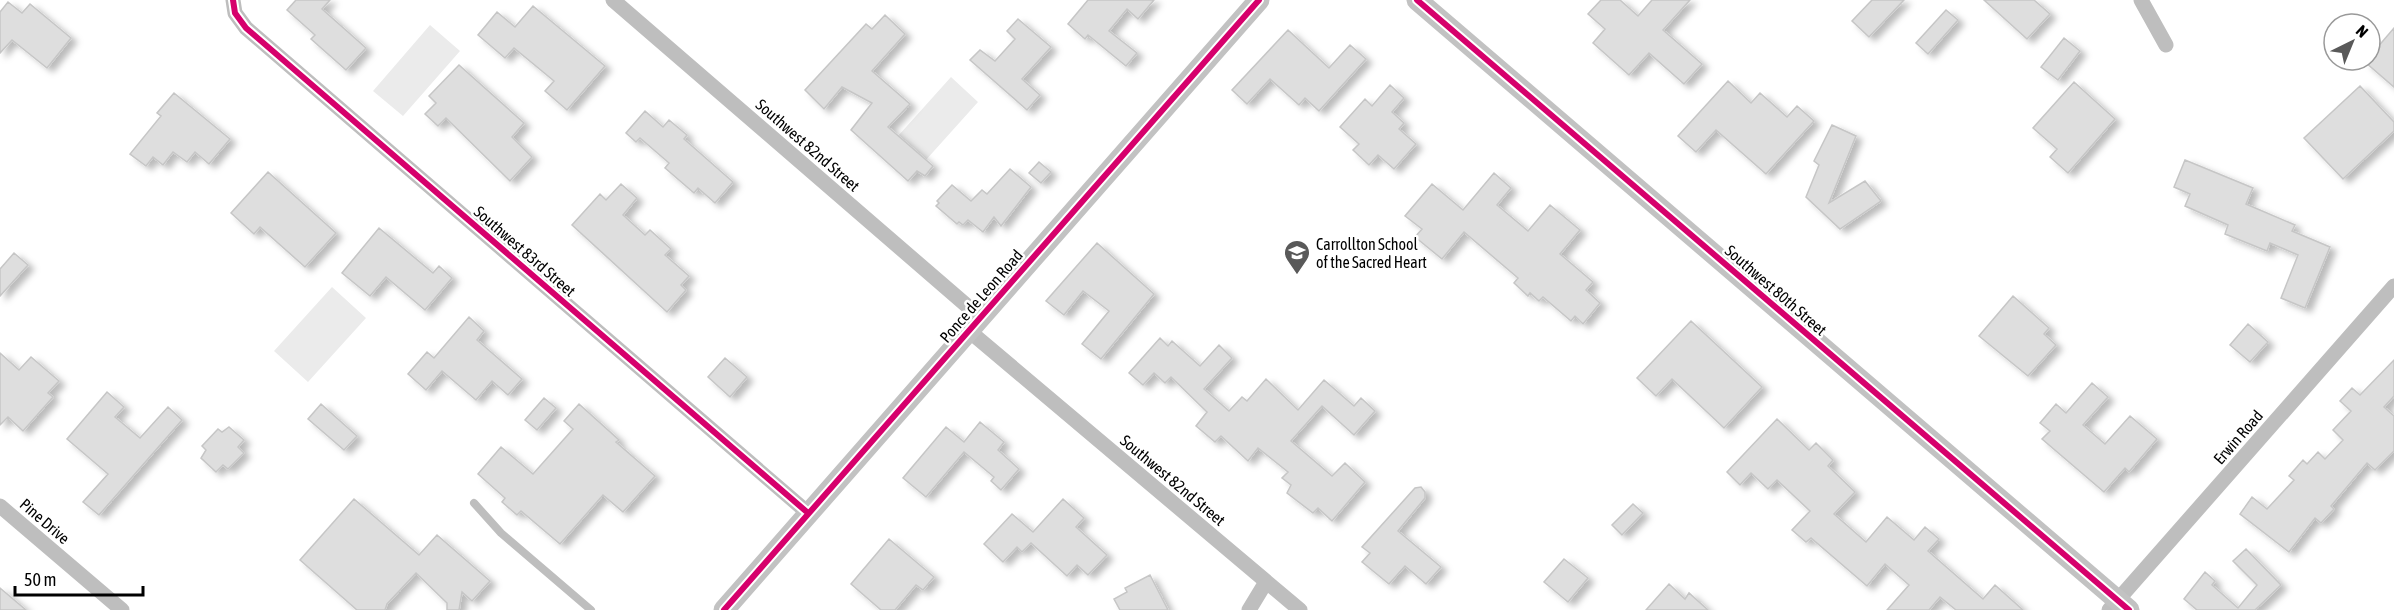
<svg xmlns="http://www.w3.org/2000/svg" width="2394" height="610" viewBox="0 0 2394 610" font-family="'Asap Condensed',sans-serif">
	<style>
		.green { fill: #ebebeb }
		.building { fill: #dedede; stroke: #c6c6c6; stroke-width: 1.5; filter: url(#shadow) }
		.lines { fill: none; stroke-linecap: round; stroke-linejoin: round }
		.lane { stroke: #bebebe; stroke-width: 8 }
		.street { stroke: #bebebe; stroke-width: 15 }
		.secondary { stroke: #c2c2c2; stroke-width: 21 }
		.cycleway-casing { stroke: #fff; stroke-width: 10 }
		.cycleway { stroke: #d6006c; stroke-width: 6 }
		.labels { text-anchor: middle; dominant-baseline: central; stroke-width: 5; stroke-linejoin: round; paint-order: stroke }
		.street-label { font-size: 16px; fill: #000; stroke: #fff }
		.poi-label { font-size: 16px; fill: #000; stroke: #fff; text-anchor: start }
	</style>
	<defs>
		<filter id="shadow"><feDropShadow dx="6" dy="4" stdDeviation="3" flood-color="#0004"/></filter>
	</defs>
	<rect width="100%" height="100%" fill="#fff"/>
	<!-- green -->
	<path class="green" d="M430,25l30,26 -57,65 -30,-25z
		M951,77l27,25 -53,59 -27,-25z
		M332,287l34,31 -58,64 -34,-31z"/>
	<!-- building -->
	<path class="building" d="M296,0h34l-8,9 44,39 -20,22 -35,-31 4,-4 -28,-25z
		M1088,0h66l-16,19 -11,-10 -18,22 28,22 -11,13 -38,-31 -3,4 -17,-15z
		M1601,0h19l18,16 14,-16h38l-27,30 39,34 -18,20 -35,-31 -20,22 -36,-32 12,-14 -17,-15z
		M1872,0h32l-35,37 -17,-16z
		M1984,0h50l16,14 -23,25z
		M8,2l14,11 8,-9 41,34 -24,30 -35,-28 -12,13v-41z
		M533,6l72,60 -38,44 -22,-19 9,-10 -40,-33 -9,10 -27,-23 19,-23 18,15z
		M1946,10l12,10 -30,34 -12,-11z
		M885,15l20,19 -33,37 38,33 -22,23 45,39 -8,10 -8,-5 -9,10 -57,-51 21,-27 -30,-16 -18,22 -19,-19 61,-66 6,5z
		M1018,19l33,28 -29,32 18,16 -13,15 -57,-50 10,-10 15,11 20,-22 -8,-8z
		M2394,28v59l-29,-25 5,-2v-4z
		M1288,30l41,38 21,-23 16,14 -47,52 -14,-13 -6,7 -29,-26 -23,25 -15,-14z
		M2064,38l16,13 -22,29 -17,-13z
		M459,65l65,58 -12,14 20,20 -22,24 -64,-63 -8,8 -13,-12 11,-11 -7,-7z
		M1728,81l23,22 9,-10 27,24 10,-11 17,15 -48,53 -50,-44 -20,22 -18,-16z
		M2074,82l41,37 -47,54 -18,-16 7,-8 -24,-21z
		M1390,85l14,13 -12,14 12,11 -5,6 17,15 -22,25 -16,-14 -9,10 -16,-15 6,-6 -19,-17 25,-28 7,7z
		M2360,86l34,36v9l-51,48 -39,-41z
		M174,93l56,46 -21,25 -14,-12 -8,10 -14,-10 -10,13 -10,-8 -7,9 -16,-12 31,-38 -4,-3z
		M645,111l18,16 6,-7 18,15 -3,4 49,43 -18,21 -17,-15 -4,5 -29,-25 4,-5 -29,-25 -4,4 -10,-9z
		M1832,125l24,11 -27,67 36,-22 16,20 -41,28 -34,-32 13,-32 -5,-4z
		M2185,160l68,28 -7,16 49,21 -3,6 38,16 -25,61 -24,-10 17,-43 -28,-12 -3,8 -42,-17 3,-9 -43,-19 5,-12 -16,-7z
		M1039,162l12,10 -10,11 -12,-10z
		M1010,169l21,18 -30,39 -7,-9 -11,15 -15,-12 -5,5 -4,-3 -2,2 -21,-18 3,-3 -2,-2 15,-16 19,16 11,-11 5,4z
		M268,172l68,61 -31,34 -45,-40 -6,7 -23,-21z
		M1494,173l17,15 -14,17 31,26 22,-26 30,25 -20,24 33,28 -7,8 14,13 -17,21 -8,-8 -4,5 -28,-24 -4,4 -9,-8 -2,3 -14,-13 4,-5 -54,-46 -22,27 -27,-22 7,-8 -17,-13 27,-32 31,26z
		M621,184l16,14 -14,17 22,20 5,-5 21,19 -6,6 24,21 -8,9 5,5 -19,22 -95,-87 28,-31 6,6z
		M379,228l54,45 6,-7 13,12 -27,32 -39,-33 -16,19 -28,-23z
		M1097,243l57,51 -53,65 -19,-15 27,-33 -26,-20 -19,24 -18,-14z
		M14,253l14,12 -28,31v-27z
		M2013,296l36,32 -5,6 12,11 -28,31 -49,-40z
		M469,317l15,14 -7,9 45,39 -14,16 -16,-14 -16,19 -34,-29 -16,19 -18,-16 19,-22 7,6z
		M1691,321l71,66 -38,41 -52,-49 -16,17 -19,-18z
		M2248,324l20,18 -18,20 -20,-17z
		M1160,338l8,8 4,-5 28,25 19,-21 13,13 -28,31 25,22 13,-14 5,4 19,-22 32,31 26,-30 30,26 7,-8 14,13 -21,24 -32,-29 -31,35 41,35 13,-13 20,19 -33,39 -14,-13 -5,5 -26,-20 4,-8 -9,-7 6,-6 -30,-24 -10,13 -27,-25 -6,6 -19,-16 11,-14 -36,-35 -6,6 -11,-10 -11,12 -14,-12z
		M0,353l19,17 12,-13 28,24 -11,12 5,4 -30,34 -15,-14 -8,8z
		M725,358l22,19 -17,20 -22,-20z
		M2394,360v36l-10,11 10,9v35l-19,19 -8,-7 -36,43 3,3 -13,14 -6,-5 -26,34 -49,-38 12,-17 15,12 27,-29 -5,-4 14,-16 4,4 11,-12 7,7 18,-19 -10,-10 18,-19 -11,-10 12,-13 8,7z
		M2092,383l16,14 -25,28 22,19 25,-28 27,23 -28,33 -4,-4 -21,24 -62,-53 8,-8 -10,-8 16,-19 10,9z
		M107,392l17,15 -9,10 25,21 28,-31 14,13 -83,95 -16,-13 25,-28 -41,-35z
		M544,398l12,10 -19,22 -12,-10z
		M321,404l36,32 -13,14 -36,-31z
		M579,404l40,36 -3,2 39,34 -32,36 -20,-17 -43,49 -39,-33 -4,4 -15,-13 3,-4 -27,-24 23,-27 32,27 40,-45 -9,-8z
		M1777,419l32,31 7,-7 17,17 -5,6 27,26 -21,22 32,28 21,-25 27,23 11,-13 14,12 -11,12 55,48 12,-14 28,25h-67l-16,-13 -11,13h-42l22,-25 -24,-21 -18,22 -56,-48 -5,4 -14,-12 18,-19 -33,-31 -9,9 -17,-16 -11,12 -13,-13z
		M980,422l24,20 -6,8 21,19 -18,21 -10,-9 3,-4 -30,-25 -38,45 -23,-19 43,-51 18,15z
		M229,427l15,13 -6,7 6,6 -16,16 -5,-4 -7,7 -15,-14 5,-8 -4,-4 16,-17 4,3z
		M1421,487l4,5v6l-27,33 43,36 -15,17 -21,-18 -16,18 -27,-22 8,-9 -8,-6 53,-59z
		M354,499l65,56 18,-20 53,46 -18,20 -10,-9 -3,18h-12v-7l-31,-30 -29,31 -2,6h-28l-57,-50z
		M1063,499l21,19 -8,9 31,28 -19,20 -11,-10 -10,11 -36,-33 -9,9 -5,-5 -14,15 -19,-18 28,-30 21,18z
		M1633,504l10,9 -21,22 -10,-10z
		M889,539l45,38 -11,13 -7,-5 -21,25h-14l-30,-26z
		M2246,549l35,36 -26,25h-58l-13,-11 21,-27 10,9 -3,4 26,23 19,-23 -24,-24z
		M1564,559l24,19 -20,24 -24,-20z
		M1150,575l18,35h-48l-6,-11 13,-7 -2,-4z
		M1669,584l16,15 4,-6 19,17h-62z
		M0,588l26,22h-26z"/>
	<g class="lines">
		<!-- lane -->
		<path class="lane" d="M474,503l27,30 90,77"/>
		<!-- street -->
		<path class="street" d="M233,0l2,13 11,15 562,485
			M613,0l367,317
			M2141,0l25,45
			M968,330l332,280
			M0,506l122,104
			M1249,610l17,-28
			M2109,610l285,-324"/>
		<!-- secondary -->
		<path class="secondary" d="M1417,0l712,610
			M724,610l535,-610"/>
		<defs>
			<path id="cycleway" d="M233,0l2,13 11,15 562,485
				M1417,0l712,610
				M724,610l535,-610"/>
		</defs>
		<!-- cycleway casing -->
		<use href="#cycleway" class="cycleway-casing"/>
		<!-- cycleway -->
		<use href="#cycleway" class="cycleway"/>
	</g>
	<!-- icons -->
	<defs>
		<symbol id="school-pin" viewBox="-11 -11 22 30"><path d="M0 17L-7.5 6A9.5 9.5 0 1 1 7.5 6Z" fill="#595959" stroke="#fff"/><path d="M0-5L7-2L0 1L-7-2ZM-4 1L0 2.5L4 1V4Q0 6-4 4Z" fill="#fff"/></symbol>
	</defs>
	<g fill-rule="evenodd">
		<use href="#school-pin" x="1282" y="238" width="30" height="40"/>
	</g>
	<g class="labels">
		<!-- street labels -->
		<g class="street-label">
			<text transform="translate(808 145) rotate(41)">Southwest 82nd Street</text>
			<text transform="translate(525 251) rotate(41)">Southwest 83rd Street</text>
			<text transform="translate(1776 290) rotate(41)">Southwest 80th Street</text>
			<text transform="translate(981 296) rotate(-49)">Ponce de Leon Road</text>
			<text transform="translate(2238 437) rotate(-49)">Erwin Road</text>
			<text transform="translate(1173 480) rotate(40)">Southwest 82nd Street</text>
			<text transform="translate(45 521) rotate(41)">Pine Drive</text>
		</g>
		<!-- poi labels -->
		<g class="poi-label">
			<text x="1316" y="244">Carrollton School<tspan x="1316" dy="18">of the Sacred Heart</tspan></text>
		</g>
	</g>
	<!-- north arrow -->
	<g transform="translate(2352 42) rotate(43)"><circle r="28" fill="#ffffff" stroke="#999999" stroke-width="1.5"/>
	<path d="M0-4.5L10 22L0 15L-10 22Z" fill="#595959"/>
	<text y="-9" font-size="16" font-weight="bold" text-anchor="middle" fill="#000000">N</text>
	</g>
	<!-- scale -->
	<path d="M15 586v9h128v-9" fill="none" stroke="#000000" stroke-width="3"/>
	<text x="24" y="586" font-size="18" fill="#000000" stroke="#ffffff" stroke-width="4.5" paint-order="stroke">50 m</text>
</svg>
